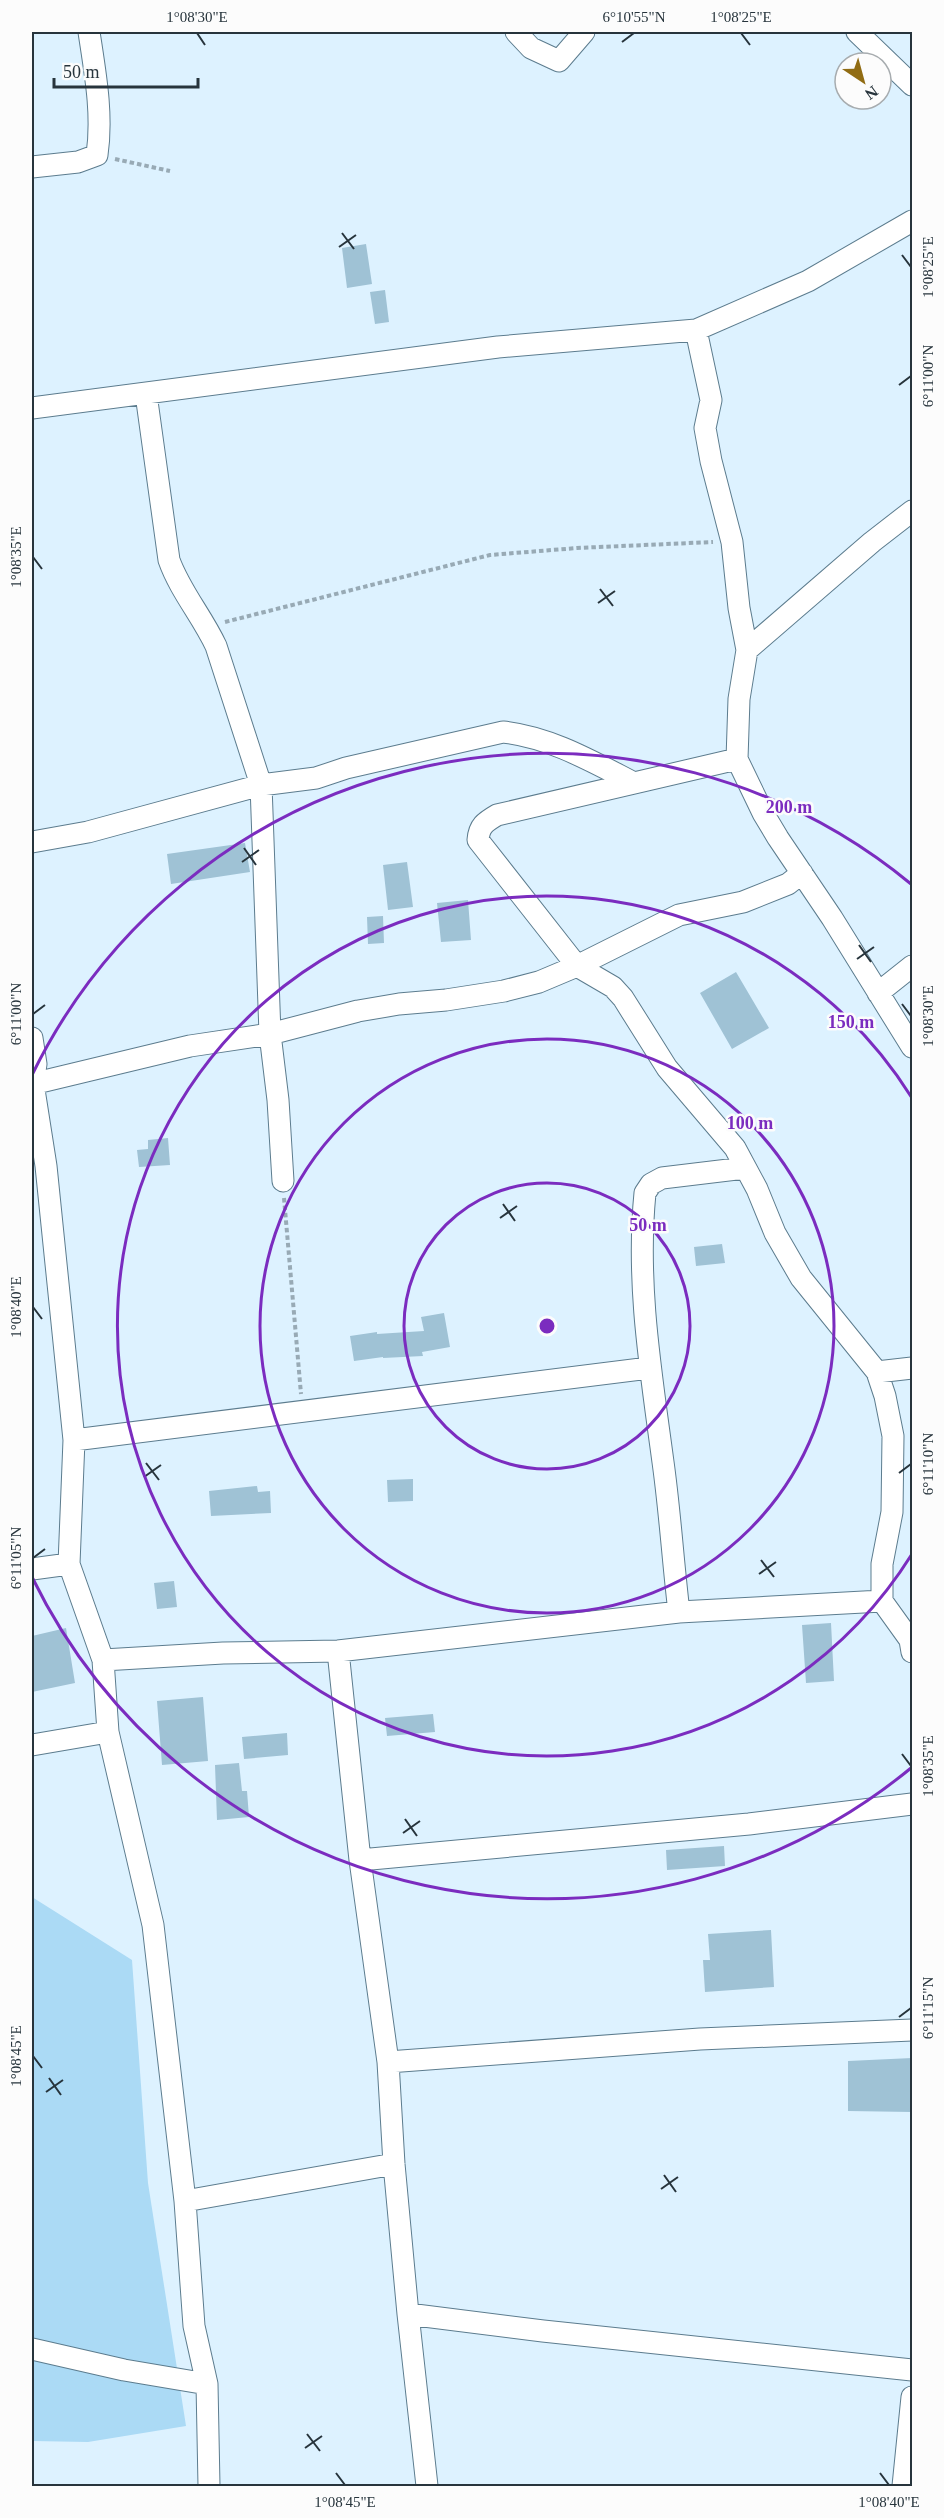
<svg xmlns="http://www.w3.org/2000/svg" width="944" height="2518" viewBox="0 0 944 2518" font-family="Georgia,serif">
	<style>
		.green { fill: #abdaf5 }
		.building { fill: #9fc2d5 }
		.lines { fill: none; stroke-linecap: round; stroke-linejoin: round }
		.minor-casing { stroke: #5c7c8e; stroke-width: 23 }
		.path { stroke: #98aab5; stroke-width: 4; stroke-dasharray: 4.5 3; stroke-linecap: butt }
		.minor { stroke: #fff; stroke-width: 21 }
		.ticks { fill: none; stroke: #27343c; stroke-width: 2 }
		.ring { fill: none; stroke: #7b2cbf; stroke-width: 3 }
		.centre { fill: #7b2cbf; stroke: #fcfcfc; stroke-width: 3 }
		.ring-label { font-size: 18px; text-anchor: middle; font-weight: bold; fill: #7b2cbf; stroke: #fcfcfc; stroke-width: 5; stroke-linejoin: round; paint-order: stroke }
		.neatline { fill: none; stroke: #27343c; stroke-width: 2 }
		.ticks-label { font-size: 15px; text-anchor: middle; fill: #27343c }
	</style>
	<rect width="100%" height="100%" fill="#ddf2ff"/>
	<!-- green -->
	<path class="green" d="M32,1897l100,63 16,223 38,243 -98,16 -56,-1z"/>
	<!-- building -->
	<path class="building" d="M366,244l6,40 -25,4 -5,-40z
		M385,290l4,32 -14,2 -5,-32z
		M245,843l5,29 -79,12 -4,-30z
		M407,862l6,45 -25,3 -5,-45z
		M468,900l3,40 -30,2 -4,-39z
		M383,916l1,27 -16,1 -1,-27z
		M736,972l33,56 -37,21 -32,-56z
		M168,1138l2,27 -31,2 -2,-17 11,-1v-9z
		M722,1244l3,19 -29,3 -2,-19z
		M444,1313l6,34 -28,5 1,4 -40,2v-1l-29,4 -4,-25 27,-4v2l47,-3 -3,-14z
		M413,1479v22l-25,1 -1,-22z
		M257,1486l1,6 12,-1 1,22 -60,3 -2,-25z
		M174,1581l3,26 -20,2 -3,-26z
		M831,1623l3,58 -28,2 -4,-58z
		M66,1628l9,55 -43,9v-56z
		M203,1697l5,64 -46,4 -5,-64z
		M433,1714l2,18 -48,4 -2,-18z
		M287,1733l1,22 -44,4 -2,-22z
		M239,1763l3,28h5l2,26 -32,3 -2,-55z
		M724,1846l1,20 -58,4 -1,-20z
		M771,1930l3,57 -69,5 -2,-32h7l-2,-26z
		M912,2058v54l-64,-1v-50z"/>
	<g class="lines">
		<defs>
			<path id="minor" d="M516,32l15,16 28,13 25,-29
				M857,32l55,53
				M32,167l46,-5 19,-7c6,-41 -2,-83 -8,-123
				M696,330l15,70 -6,28 6,33 21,81 7,66 8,42 -8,49 -2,60 26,54 15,25 54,80 80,129
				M146,394l23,166c11,31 33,56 47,86l45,139 9,249 8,66 5,81
				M32,408l466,-61 198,-17 112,-49 104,-60
				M747,650l125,-108 40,-31
				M737,759l-240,56c-12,7 -18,11 -19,25l99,126 36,21 10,11 44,70 68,80 22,41 18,44 26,45 76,94 8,24 8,40 -1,76 -10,52v37l28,39 2,12
				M32,842l56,-10 173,-47 55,-7 30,-10 157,-36c47,5 90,30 131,51
				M878,993l34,-27
				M32,1038l4,26 -3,19 13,83 28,274 -5,124 34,96 5,72 45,193 32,276 9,125 13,58 2,102
				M32,1084l158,-38 80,-12 88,-23 41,-7 47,-4 58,-9 35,-9 38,-16 102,-51 64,-13 45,-18 14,-11
				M877,1372l35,-4
				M74,1440l575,-72
				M32,1569l37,-5
				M679,1612c-6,-50 -9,-100 -16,-150 -12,-90 -27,-178 -18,-269l6,-9 11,-6 83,-10
				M338,1651l22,209 28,202 6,102 14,150 19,172
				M103,1660l120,-7 115,-2 341,-39 203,-11
				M32,1745l76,-13
				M360,1860l389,-36 163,-20
				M388,2062l312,-23 212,-9
				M185,2201l209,-37
				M408,2314l135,17 369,39
				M32,2349l92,21 83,14
				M903,2486l9,-89"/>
		</defs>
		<!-- minor casing -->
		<use href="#minor" class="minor-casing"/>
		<!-- path -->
		<path class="path" d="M115,159l55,12
			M225,622l265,-67 87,-7 136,-6
			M284,1198l17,196"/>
		<!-- minor -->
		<use href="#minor" class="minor"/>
	</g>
	<!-- ticks -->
	<path class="ticks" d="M197,33l8,12M741,33l9,12M622,42l12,-9M342,233l12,16M339,247l17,-12M902,255l9,12M899,385l12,-9M33,557l9,12M600,589l13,17M598,603l17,-12M244,848l12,17M242,862l17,-12M859,945l12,17M857,959l17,-12M902,1004l9,12M33,1014l12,-9M503,1204l12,17M500,1218l17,-12M33,1307l9,12M146,1463l13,17M899,1473l12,-9M144,1477l17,-12M33,1558l12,-9M761,1560l13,17M759,1574l17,-12M902,1754l9,12M405,1819l12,17M403,1833l17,-12M899,2017l12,-9M33,2056l9,12M49,2078l12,17M46,2092l17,-12M664,2175l12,17M661,2189l17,-12M307,2434l13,17M305,2448l17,-12M336,2473l9,12M880,2473l9,12"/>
	<!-- distance rings -->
	<g class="ring">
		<circle cx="547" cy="1326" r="143"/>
		<circle cx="547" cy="1326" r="287"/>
		<path d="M912 1554A430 430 0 1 1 912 1098"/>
		<path d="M911 1768A573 573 0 0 1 32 1577M32 1075A573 573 0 0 1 911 884"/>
	</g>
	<circle cx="547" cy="1326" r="9" class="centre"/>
	<g class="ring-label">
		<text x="789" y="813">200 m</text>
		<text x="851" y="1028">150 m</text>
		<text x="750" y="1129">100 m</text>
		<text x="648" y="1231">50 m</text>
	</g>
	<!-- border -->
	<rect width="944" height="2518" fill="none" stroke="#fcfcfc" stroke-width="66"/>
	<!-- north arrow -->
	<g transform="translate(863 81) rotate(144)"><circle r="28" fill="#fcfcfc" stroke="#a7acaf" stroke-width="1.5"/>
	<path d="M0-4.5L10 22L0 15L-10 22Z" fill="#916c13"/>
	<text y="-9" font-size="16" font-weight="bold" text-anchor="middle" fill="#27343c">N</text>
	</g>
	<!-- scale -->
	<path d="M54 78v9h144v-9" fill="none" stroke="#27343c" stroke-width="3"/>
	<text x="63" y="78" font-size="18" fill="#27343c" stroke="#fcfcfc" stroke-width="4.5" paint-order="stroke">50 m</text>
	<rect x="33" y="33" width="878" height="2452" class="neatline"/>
	<g class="ticks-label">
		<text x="197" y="22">1°08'30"E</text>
		<text x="634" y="22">6°10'55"N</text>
		<text x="741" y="22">1°08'25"E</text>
		<text transform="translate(928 267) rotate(-90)" y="5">1°08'25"E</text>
		<text transform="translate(928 376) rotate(-90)" y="5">6°11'00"N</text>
		<text transform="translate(16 557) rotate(-90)" y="5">1°08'35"E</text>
		<text transform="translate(16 1014) rotate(-90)" y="5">6°11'00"N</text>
		<text transform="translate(928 1016) rotate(-90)" y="5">1°08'30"E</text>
		<text transform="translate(16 1307) rotate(-90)" y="5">1°08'40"E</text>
		<text transform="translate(928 1464) rotate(-90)" y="5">6°11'10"N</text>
		<text transform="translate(16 1558) rotate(-90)" y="5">6°11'05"N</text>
		<text transform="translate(928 1766) rotate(-90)" y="5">1°08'35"E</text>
		<text transform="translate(928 2008) rotate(-90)" y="5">6°11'15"N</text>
		<text transform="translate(16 2056) rotate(-90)" y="5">1°08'45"E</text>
		<text x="345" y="2507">1°08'45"E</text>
		<text x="889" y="2507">1°08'40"E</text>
	</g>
</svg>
